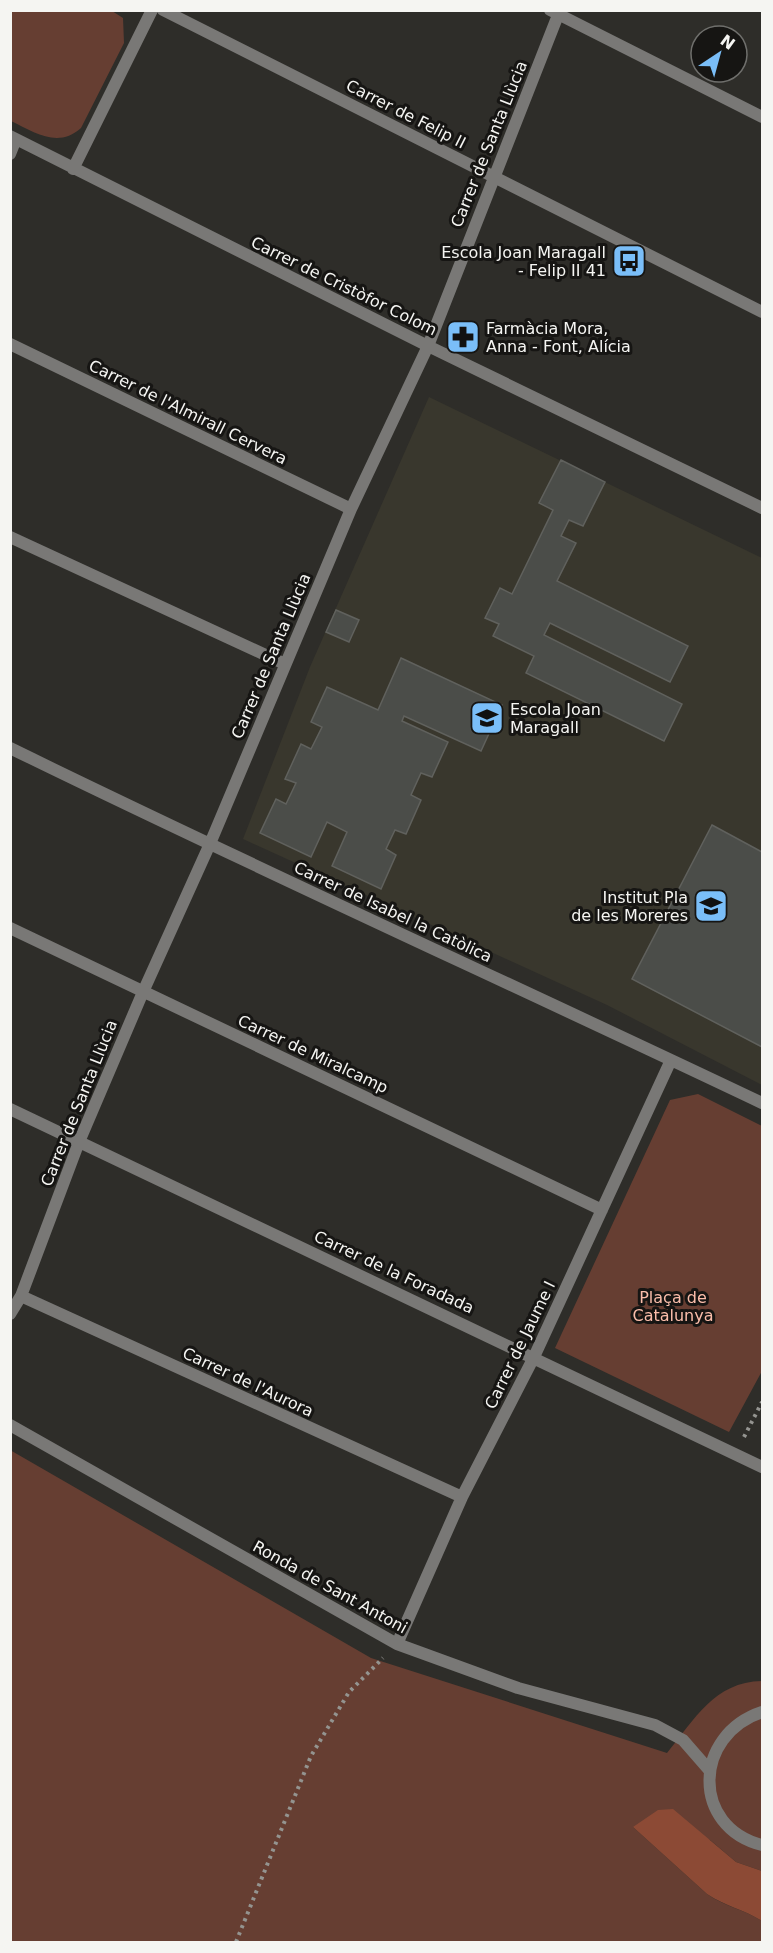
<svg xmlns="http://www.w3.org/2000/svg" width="773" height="1953" viewBox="0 0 773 1953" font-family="'DejaVu Sans',sans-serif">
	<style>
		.built { fill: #39372d }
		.green { fill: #663e32 }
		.forest { fill: #8c4a35 }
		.building { fill: #4b4d49; stroke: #60615d; stroke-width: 1.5 }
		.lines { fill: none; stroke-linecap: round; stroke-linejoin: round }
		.path { stroke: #949490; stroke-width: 4; stroke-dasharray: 3 4.5; stroke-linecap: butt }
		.street { stroke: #797876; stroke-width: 12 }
		.labels { text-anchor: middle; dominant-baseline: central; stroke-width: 6; stroke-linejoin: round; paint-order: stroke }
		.street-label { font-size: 16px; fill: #f5f5f2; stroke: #161513 }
		.poi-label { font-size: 16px; fill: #f5f5f2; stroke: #161513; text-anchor: end }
		.park-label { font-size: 16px; fill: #fabdaa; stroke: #161513 }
	</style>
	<rect width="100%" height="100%" fill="#2e2d29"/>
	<!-- built -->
	<path class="built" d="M429,397l333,161v527l-155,-80 -364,-166 67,-172z"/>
	<!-- green -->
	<path class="green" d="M11,10l101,1 11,7 1,25 -43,85c-23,21 -47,4 -70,-7z
		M698,1094l64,32v245l-33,61 -174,-84 115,-248z
		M10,1450l361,208 296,95c28,-34 47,-71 95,-72v190l-26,-9 -26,-22 -77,-13 74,67c17,12 38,16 55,27v21h-751z"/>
	<!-- forest -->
	<path class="forest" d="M673,1809l63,53 26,9v50c-17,-11 -37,-15 -55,-27l-74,-67 25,-17z"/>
	<!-- building -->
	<path class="building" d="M561,460l44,22 -22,44 -14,-6 -8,16 15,7 -19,38 131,65 -18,36 -120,-59 -6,12 138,69 -18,37 -138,-68 8,-17 -41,-20 6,-12 -14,-6 15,-30 12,6 41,-84 -14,-7z
		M336,610l23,10 -10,22 -23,-10z
		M401,658l101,47 -21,46 -77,-35 -2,5 46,21 -16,35 -11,-4 -10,22 10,5 -15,34 -11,-4 -9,19 10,6 -15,34 -49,-23 15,-34 -20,-10 -16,35 -51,-24 16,-34 10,5 10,-21 -11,-4 16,-35 10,5 11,-22 -11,-5 16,-35 51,23z
		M712,825l50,27v195l-130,-68z"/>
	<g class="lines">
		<!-- path -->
		<path class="path" d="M744,1437l18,-35
			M236,1942l75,-186 38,-64 34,-34"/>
		<!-- street -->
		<path class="street" d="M163,10l599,302
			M550,10l212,107
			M10,136l418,210 334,162
			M10,154l6,-15
			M73,169l79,-159
			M10,344l341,165
			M10,537l275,127
			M10,748c249,122 502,236 752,355
			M10,928l592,282
			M10,1109l752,358
			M21,1296l441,201
			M10,1314l11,-18 58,-154 64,-150 66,-146 142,-337 77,-163 132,-336
			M10,1425l387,219 121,44 137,37 28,15 27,31
			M397,1644l65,-147 72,-140 137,-297
			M762,1712c-69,23 -71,115 0,133"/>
	</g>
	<!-- icons -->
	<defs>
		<symbol id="bus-square" viewBox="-11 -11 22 22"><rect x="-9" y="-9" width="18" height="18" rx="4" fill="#7abef8" stroke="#161513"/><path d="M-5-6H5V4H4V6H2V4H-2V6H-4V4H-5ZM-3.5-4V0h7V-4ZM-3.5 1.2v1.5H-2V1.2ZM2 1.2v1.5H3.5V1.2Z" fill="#111"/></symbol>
		<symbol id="pharmacy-square" viewBox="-11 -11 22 22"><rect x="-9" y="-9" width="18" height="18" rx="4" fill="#7abef8" stroke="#161513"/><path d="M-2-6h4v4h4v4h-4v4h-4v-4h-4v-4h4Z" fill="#111"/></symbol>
		<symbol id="school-square" viewBox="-11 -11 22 22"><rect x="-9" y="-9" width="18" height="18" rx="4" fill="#7abef8" stroke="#161513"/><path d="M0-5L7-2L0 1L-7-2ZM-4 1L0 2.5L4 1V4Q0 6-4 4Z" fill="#111"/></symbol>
	</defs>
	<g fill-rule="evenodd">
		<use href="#bus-square" x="610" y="242" width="38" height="38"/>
		<use href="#pharmacy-square" x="444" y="318" width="38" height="38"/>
		<use href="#school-square" x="468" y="699" width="38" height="38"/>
		<use href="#school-square" x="692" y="887" width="38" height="38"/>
	</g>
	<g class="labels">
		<!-- street labels -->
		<g class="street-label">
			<text transform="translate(406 114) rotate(27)">Carrer de Felip II</text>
			<text transform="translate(489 144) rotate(-68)">Carrer de Santa Llùcia</text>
			<text transform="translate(344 286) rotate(26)">Carrer de Cristòfor Colom</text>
			<text transform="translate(188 412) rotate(26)">Carrer de l'Almirall Cervera</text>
			<text transform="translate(271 656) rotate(-67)">Carrer de Santa Llùcia</text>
			<text transform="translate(393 912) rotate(25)">Carrer de Isabel la Catòlica</text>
			<text transform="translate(313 1054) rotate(25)">Carrer de Miralcamp</text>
			<text transform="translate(79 1103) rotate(-68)">Carrer de Santa Llùcia</text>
			<text transform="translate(394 1272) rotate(25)">Carrer de la Foradada</text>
			<text transform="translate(520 1345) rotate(-64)">Carrer de Jaume I</text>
			<text transform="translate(248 1382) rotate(25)">Carrer de l'Aurora</text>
			<text transform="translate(330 1587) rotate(29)">Ronda de Sant Antoni</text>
		</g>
		<!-- poi labels -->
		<g class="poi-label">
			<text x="606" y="252">Escola Joan Maragall<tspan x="606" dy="18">- Felip II 41</tspan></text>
			<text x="486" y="328" text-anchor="start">Farmàcia Mora,<tspan x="486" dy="18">Anna - Font, Alícia</tspan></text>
			<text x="510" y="709" text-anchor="start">Escola Joan<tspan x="510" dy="18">Maragall</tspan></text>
			<text x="688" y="897">Institut Pla<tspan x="688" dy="18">de les Moreres</tspan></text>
		</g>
		<!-- park labels -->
		<g class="park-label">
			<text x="673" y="1297">Plaça de<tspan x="673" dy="18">Catalunya</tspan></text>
		</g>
	</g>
	<!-- border -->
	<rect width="773" height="1953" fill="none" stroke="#f5f5f2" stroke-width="24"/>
	<!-- north arrow -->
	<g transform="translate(719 54) rotate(36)"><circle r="28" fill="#161513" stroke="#6f6f6c" stroke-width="1.5"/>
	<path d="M0-4.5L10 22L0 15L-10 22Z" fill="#7abef8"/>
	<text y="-9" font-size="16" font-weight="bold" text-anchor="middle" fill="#f5f5f2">N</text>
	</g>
</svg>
